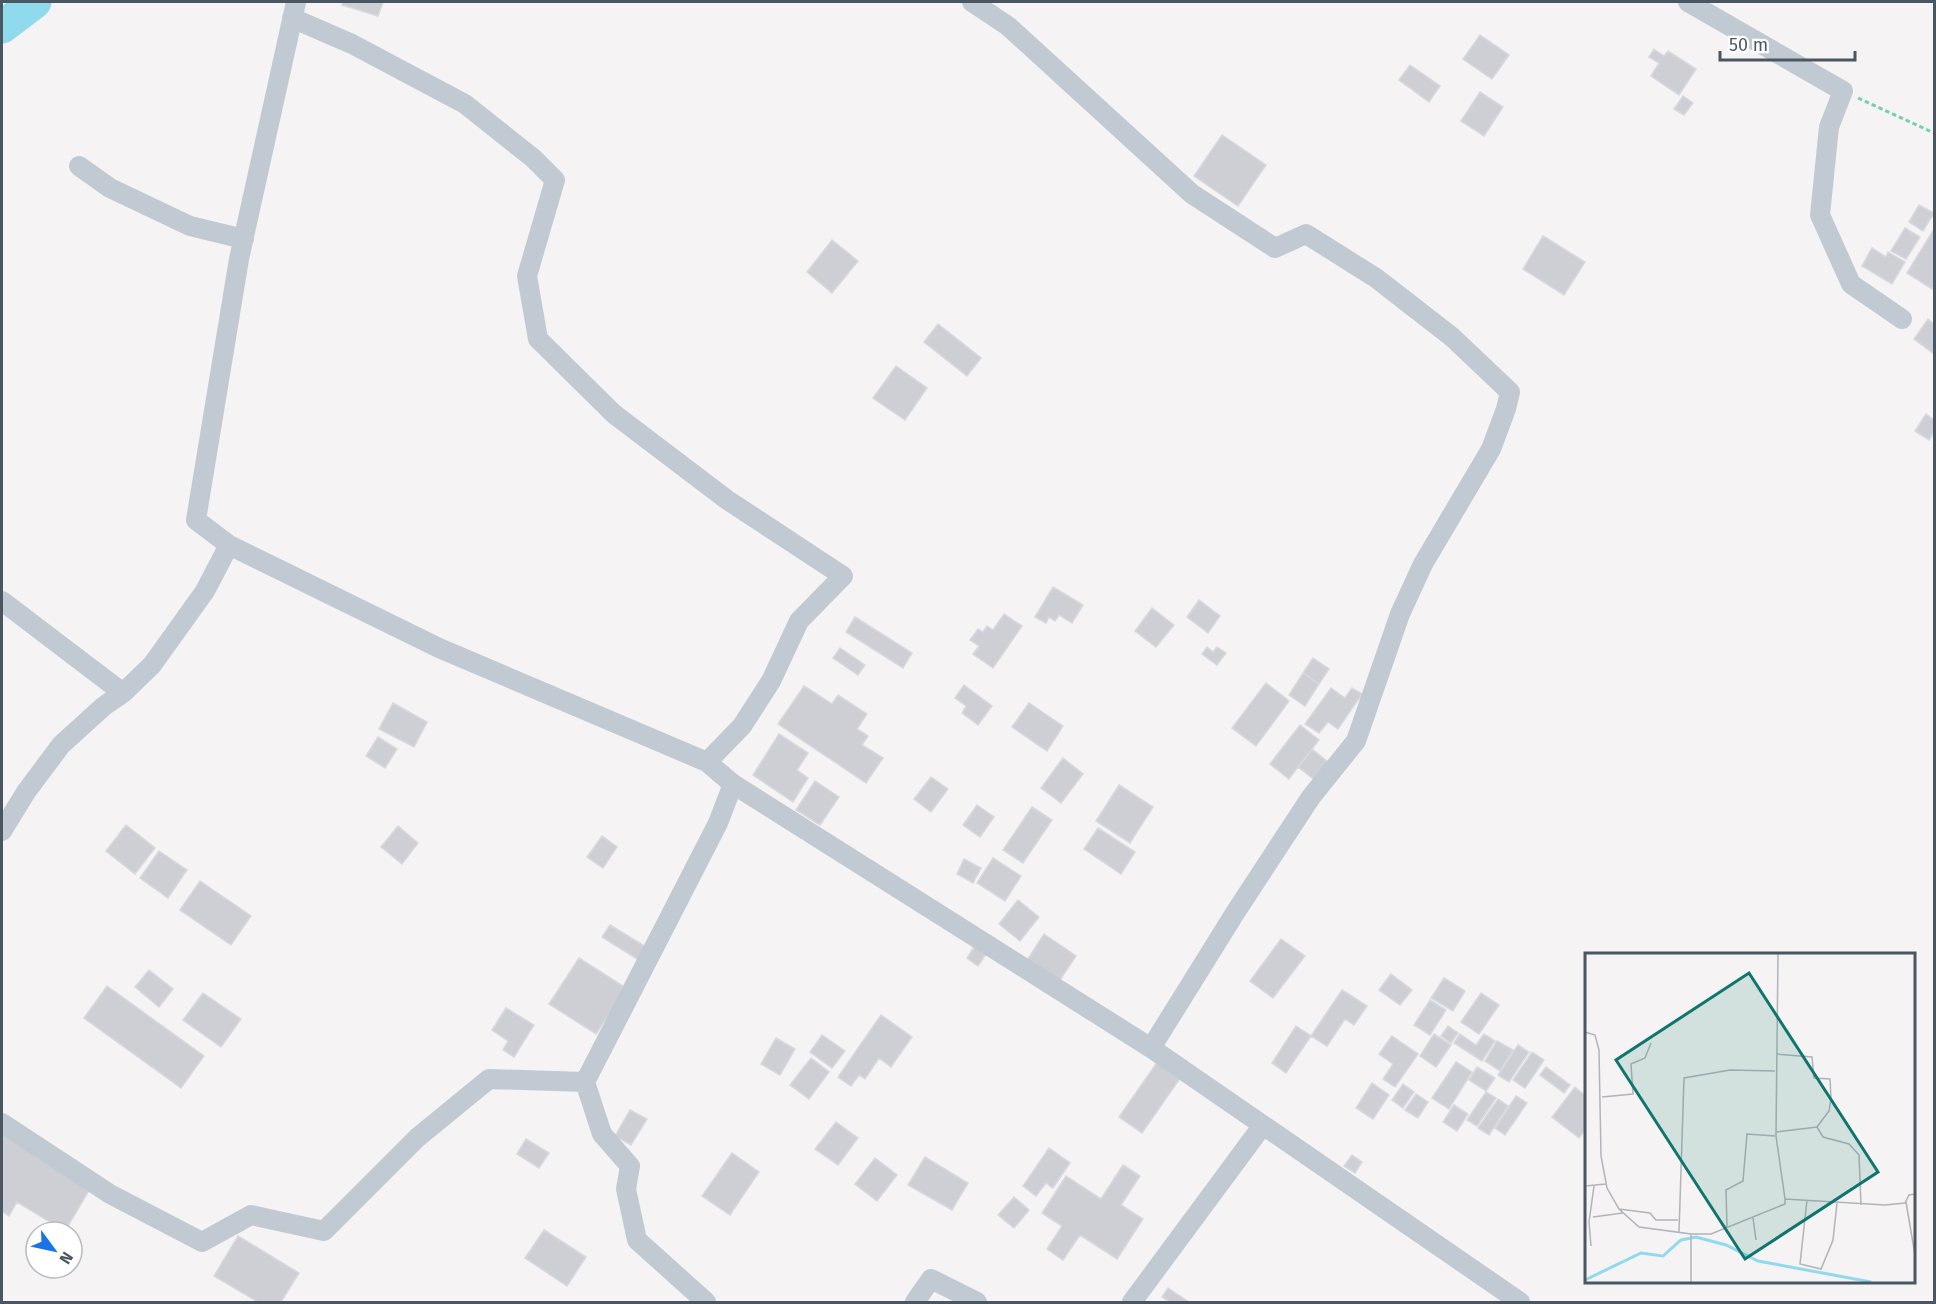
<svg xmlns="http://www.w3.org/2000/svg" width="1936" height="1304" viewBox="0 0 1936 1304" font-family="'Fira Sans',sans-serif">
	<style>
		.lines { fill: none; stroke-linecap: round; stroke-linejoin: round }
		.river { stroke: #90daee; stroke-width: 33 }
		.building { fill: #cdcfd5; stroke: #d7d9de; stroke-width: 1.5 }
		.path { stroke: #7ad0a6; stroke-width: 3; stroke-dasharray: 4.5 3; stroke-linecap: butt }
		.minor { stroke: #c1cad2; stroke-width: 20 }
		.inset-river { fill: none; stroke: #90daee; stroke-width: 3 }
		.inset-road { fill: none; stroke: #b1b4b9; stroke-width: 1.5 }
		.view { fill: #0f766e; fill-opacity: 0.15; stroke: #0f766e; stroke-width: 3 }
		.inset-edge { fill: none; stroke: #4a5661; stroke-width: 3 }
	</style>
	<rect width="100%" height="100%" fill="#f5f3f3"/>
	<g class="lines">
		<!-- river -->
		<path class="river" d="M2,27l33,-25"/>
	</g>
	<!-- building -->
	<path class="building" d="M343,2h40l-5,14 -36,-11z
		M1480,35l29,20 -17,24 -29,-20z
		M1654,49l10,7 4,-5 28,18 -17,26 -28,-19 8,-13 -10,-6z
		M1410,65l30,21 -11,16 -30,-22z
		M1480,92l23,15 -19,29 -23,-15z
		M1683,96l10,7 -9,12 -10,-6z
		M1222,135l44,30 -28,41 -44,-30z
		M1919,205l15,8 -11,18 -14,-9z
		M1905,228l15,9 -14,22 -15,-8z
		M1934,229v56l-2,4 -25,-16z
		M1543,236l42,26 -21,33 -41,-26z
		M832,240l26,21 -26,32 -25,-21z
		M1872,248l14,9 2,-5 17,10 -13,22 -30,-18z
		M1928,319l6,5v30l-20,-15z
		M938,324l43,34 -14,18 -43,-34z
		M896,366l31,22 -22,32 -32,-22z
		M1926,414l8,6v12l-5,8 -14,-9z
		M1053,587l30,18 -11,18 -13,-8 -4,6 -6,-4 -3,6 -11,-6z
		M1199,600l21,16 -12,17 -21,-16z
		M1152,608l22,17 -18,22 -21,-16z
		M1004,614l18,12 -29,42 -20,-14 6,-8 -9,-6 8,-11 5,3 4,-6 6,4z
		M855,617l57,36 -9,15 -57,-36z
		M1207,647l6,5 4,-5 9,6 -9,12 -15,-11z
		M840,648l25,17 -7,10 -25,-17z
		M1313,658l16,11 -10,15 -16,-11z
		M1303,673l16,11 -14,22 -16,-11z
		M1266,683l23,18 -33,45 -24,-18z
		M964,685l28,21 -14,19 -16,-12 4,-7 -11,-8z
		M804,686l28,18 6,-9 29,19 -10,15 11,7 -6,9 21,13 -17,25 -88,-59z
		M1331,688l14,10 7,-10 10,6 -24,35 -10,-7 -9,11 -14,-9z
		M393,703l34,19 -13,25 -35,-18z
		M1029,703l34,23 -16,25 -35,-24z
		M1300,725l19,15 -30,39 -19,-15z
		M779,734l29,19 -11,17 11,8 -15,24 -40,-27z
		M378,737l19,12 -12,19 -19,-12z
		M1312,749l21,17 -13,18 -22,-17z
		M1063,758l20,16 -22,29 -20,-15z
		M931,777l17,12 -17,23 -17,-13z
		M815,781l24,16 -19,28 -24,-15z
		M1119,785l34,22 -23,36 -34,-22z
		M977,805l17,12 -14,20 -17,-12z
		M1032,807l20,13 -29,43 -20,-13z
		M126,825l29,23 -20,26 -29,-23z
		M398,826l20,17 -16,21 -21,-17z
		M1098,828l37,24 -14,22 -37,-25z
		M602,836l15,11 -14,21 -16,-11z
		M159,851l28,19 -19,28 -28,-20z
		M993,858l28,18 -16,25 -28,-18z
		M964,859l17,9 -8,15 -16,-9z
		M200,881l51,35 -20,29 -51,-35z
		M1018,900l21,17 -19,24 -21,-17z
		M610,925l36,22 -9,12 -35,-22z
		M1044,934l32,22 -18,27 -32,-21z
		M1281,939l24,17 -32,42 -23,-17z
		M974,947l12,7 -8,12 -11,-8z
		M579,958l47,30 -30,46 -47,-30z
		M149,970l24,19 -14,18 -24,-20z
		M1391,974l21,16 -12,15 -21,-15z
		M1444,978l21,13 -12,20 -22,-13z
		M107,986l97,70 -23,32 -97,-70z
		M1342,990l25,16 -13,19 -9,-6 -18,27 -16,-10z
		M203,993l38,26 -20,28 -38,-27z
		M1481,993l18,12 -20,29 -18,-12z
		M1430,1000l16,10 -16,25 -16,-10z
		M506,1008l28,17 -20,32 -11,-7 5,-9 -16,-11z
		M881,1015l31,22 -21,30 -12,-9 -14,21 -6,-4 -8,11 -13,-9z
		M1296,1026l15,10 -25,37 -14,-10z
		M1448,1026l10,7 -7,10 -10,-7z
		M1434,1034l17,11 -15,22 -16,-11z
		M1460,1034l16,11 8,-11 11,7 -13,20 -28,-18z
		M822,1035l23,16 -13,17 -22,-16z
		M1392,1036l26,18 -23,33 -12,-8 10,-15 -14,-10z
		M776,1038l19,11 -15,26 -19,-11z
		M1497,1041l16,9 -13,21 -15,-10z
		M1518,1045l11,7 -20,30 -11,-7z
		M1532,1052l12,8 -19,28 -12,-8z
		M811,1058l18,14 -20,27 -19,-14z
		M1158,1061l23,16 -39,56 -23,-16z
		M1456,1062l16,10 -23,37 -17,-11z
		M1477,1067l18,11 -9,13 -17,-11z
		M1546,1067l24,18 -6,8 -24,-18z
		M1372,1083l17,12 -16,24 -17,-11z
		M1403,1084l11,8 -11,16 -11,-8z
		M1575,1087l11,9v33l-7,9 -27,-21z
		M1486,1092l10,6 -19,28 -10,-6z
		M1416,1094l12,8 -10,16 -13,-8z
		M1516,1096l11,7 -22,32 -10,-7z
		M1498,1099l10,7 -19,29 -11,-7z
		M1454,1105l14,9 -11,17 -14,-9z
		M630,1110l17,9 -16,26 -16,-9z
		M836,1122l22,16 -20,27 -23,-16z
		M2,1135l89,52 -26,44 -48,-29 -8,14 -7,-5z
		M526,1139l23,14 -10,15 -22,-14z
		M1049,1148l21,15 -17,25 -7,-5 -10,13 -13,-10z
		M732,1153l27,19 -29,43 -28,-19z
		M1352,1155l10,7 -7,11 -11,-7z
		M925,1157l43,26 -16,27 -44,-25z
		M875,1158l22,17 -20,26 -22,-17z
		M1123,1165l17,11 -19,29 22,14 -26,40 -37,-24 -17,25 -16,-11 15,-23 -20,-13 24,-37 35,23z
		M1014,1197l15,13 -15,18 -16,-13z
		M544,1230l42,27 -19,29 -42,-28z
		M238,1236l61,37 -18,29h-23l-44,-26z
		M1168,1288l21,14h-19l-8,-5z"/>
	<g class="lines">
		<!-- path -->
		<path class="path" d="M1858,98l76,35"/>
		<!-- minor -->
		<path class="minor" d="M972,2l36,24 184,168 83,54 31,-14 70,44 76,59 58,55 -4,17 -15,40 -68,115 -23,50 -44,127 -45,56 -76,116 -84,135
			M1688,2l155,89 -14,36 -9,88 31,69 51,35
			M292,18l60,26 113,60 68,54 22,22 -28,96 11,63 76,75 112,85 117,77 -44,45 -28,60 -29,45 -35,36
			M79,166l31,22 80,38 54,13
			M229,545l210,103 268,114 26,22 418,264 369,254
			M2,601l121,92
			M2,831l24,-39 35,-47 43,-39 19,-13 29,-28 53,-74 24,-46 -33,-25 43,-261 57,-257
			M2,1123l108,71 92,48 49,-27 73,16 93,-93 72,-59 96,3
			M706,1302l-69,-62 -11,-51 4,-23 -28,-32 -17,-52 133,-259 15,-39
			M915,1302l16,-23 46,23
			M1132,1302l131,-177"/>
	</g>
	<!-- overview -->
	<g transform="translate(1585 953)">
		<rect width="330" height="330" fill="#f5f3f3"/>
		<path class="inset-river" d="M0,327l56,-27 22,3 18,-16 15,-3 30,8 32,16 113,21"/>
		<path class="inset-road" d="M193,1l-2,182 9,63M0,79l10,3 4,15 2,106 6,32 12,21 20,18 52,7v48M191,101l36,3 2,21 16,1 1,20 -2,12 -12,16 -41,5M17,144l31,-3 -2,-30 14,-6 6,-15M232,174l6,10 26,7 10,11 2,50M0,233l21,-2M222,247l-7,64 21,5 12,-29 4,-37M321,249l9,53M34,256l31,4 6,7h22M8,264l30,-4M168,265l3,22M142,275l-1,-38 17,-9 4,-47 28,2M94,279l5,-154 46,-8 45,1M106,281h20l74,-30v-5l100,6 20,-2 4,-8 6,-1M6,293l-2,-24 5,-36"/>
		<path class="view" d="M164,20l129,199 -133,87 -129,-199z"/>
		<rect width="330" height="330" class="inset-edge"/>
	</g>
	<!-- border -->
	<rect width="1936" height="1304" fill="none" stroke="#4a5661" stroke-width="6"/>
	<!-- north arrow -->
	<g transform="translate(54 1250) rotate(123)"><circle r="28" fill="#ffffff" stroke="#b7bbc0" stroke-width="1.5"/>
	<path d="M0-4.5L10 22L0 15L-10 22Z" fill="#1a73e8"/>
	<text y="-9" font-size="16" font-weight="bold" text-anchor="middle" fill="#4a5661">N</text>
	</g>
	<!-- scale -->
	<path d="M1720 51v9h135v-9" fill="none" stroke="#4a5661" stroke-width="3"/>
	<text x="1729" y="51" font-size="18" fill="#4a5661" stroke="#ffffff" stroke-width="4.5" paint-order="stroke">50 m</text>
</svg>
